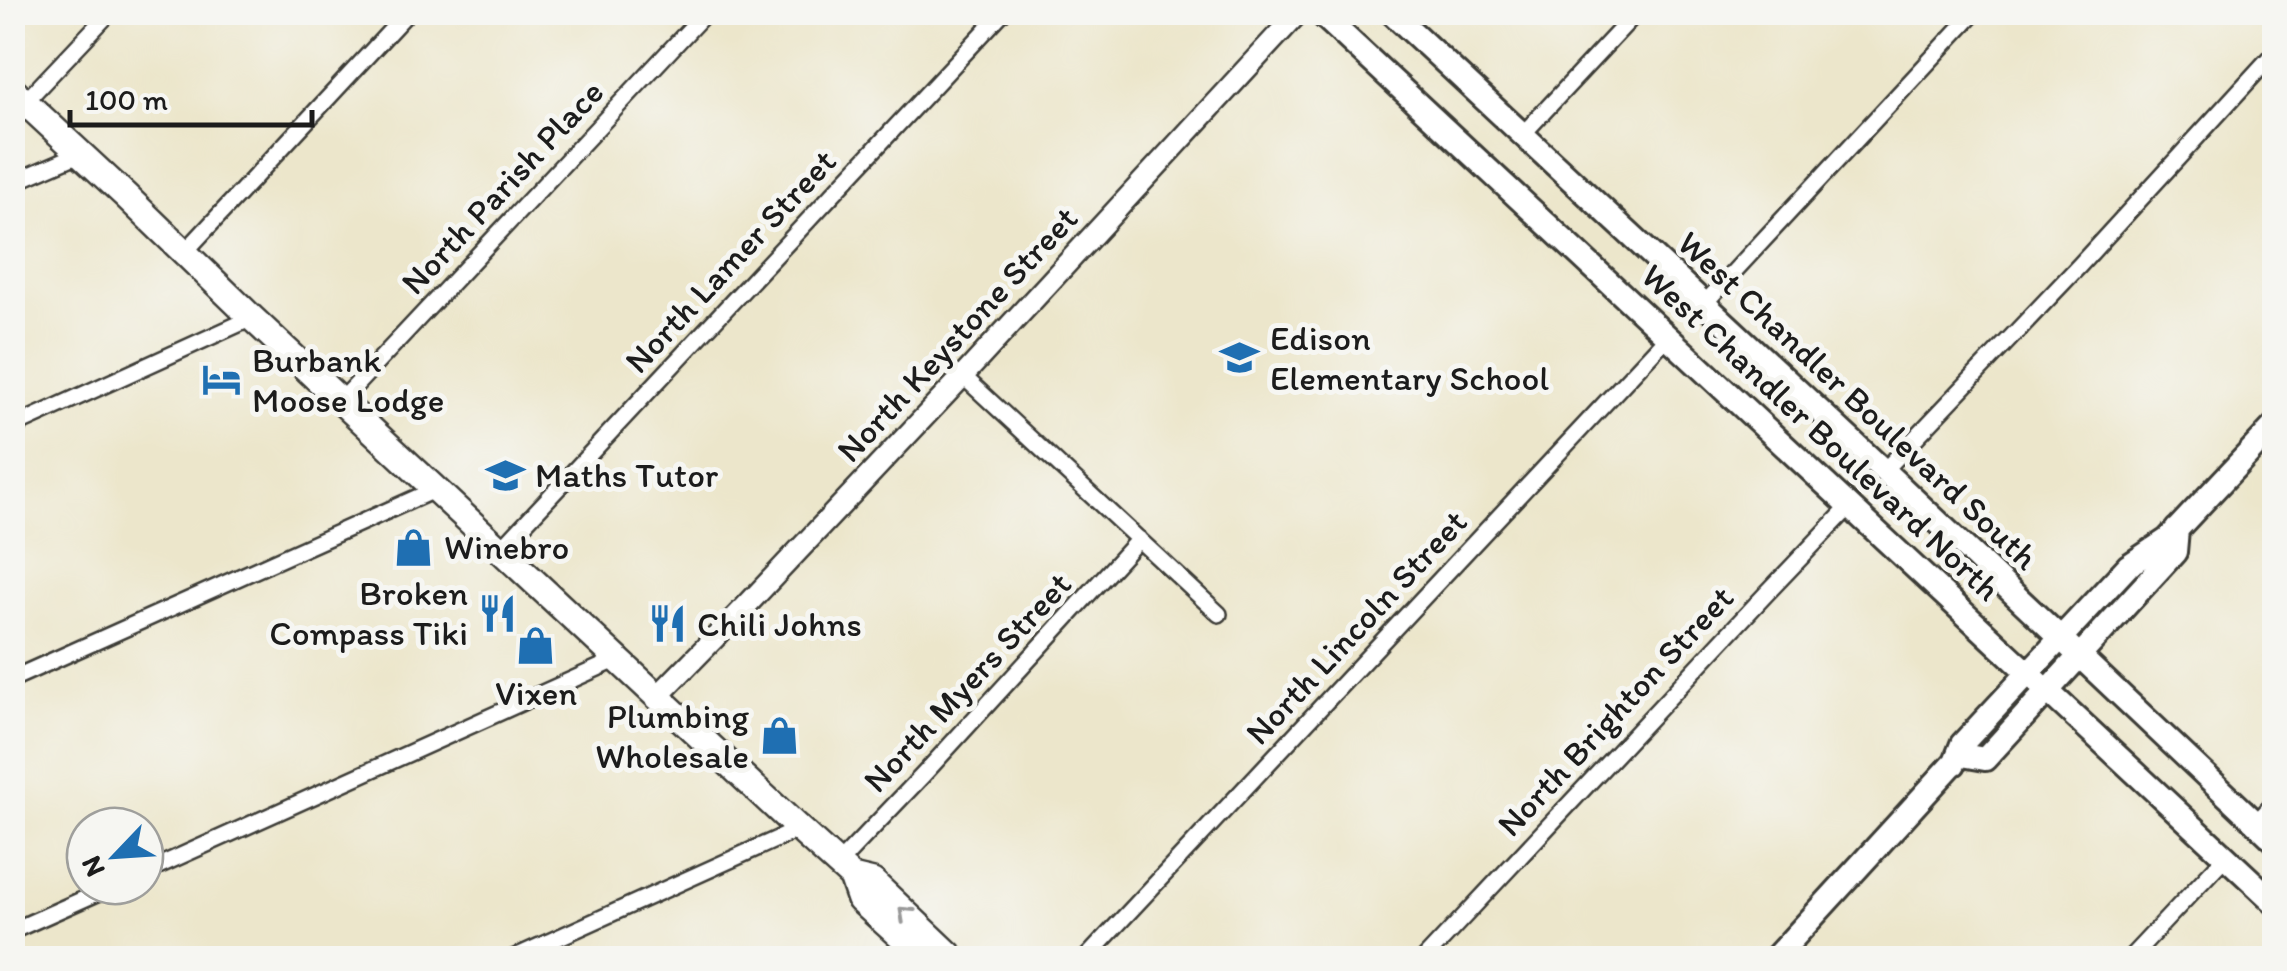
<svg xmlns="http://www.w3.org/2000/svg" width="2287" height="971" viewBox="0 0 2287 971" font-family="Itim,sans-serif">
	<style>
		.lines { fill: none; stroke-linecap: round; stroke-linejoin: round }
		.minor-casing { stroke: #3b3a36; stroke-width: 20 }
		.tertiary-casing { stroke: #3b3a36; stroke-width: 25 }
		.secondary-casing { stroke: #3b3a36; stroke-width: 28 }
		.primary-casing { stroke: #3b3a36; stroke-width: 30 }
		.minor { stroke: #fff; stroke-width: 15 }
		.tertiary { stroke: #fff; stroke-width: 20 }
		.secondary { stroke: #fff; stroke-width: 22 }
		.primary { stroke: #fff; stroke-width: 25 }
		.oneway { stroke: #999 }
		.labels { text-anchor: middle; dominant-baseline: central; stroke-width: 10; stroke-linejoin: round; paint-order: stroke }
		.street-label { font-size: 35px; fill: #1c1c1c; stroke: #f6f6f2 }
		.poi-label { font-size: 35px; fill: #1c1c1c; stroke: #f6f6f2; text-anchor: start }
	</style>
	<rect width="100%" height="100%" fill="#f6f6f2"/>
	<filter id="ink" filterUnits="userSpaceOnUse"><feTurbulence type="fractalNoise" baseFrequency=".01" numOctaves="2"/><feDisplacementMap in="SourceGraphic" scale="20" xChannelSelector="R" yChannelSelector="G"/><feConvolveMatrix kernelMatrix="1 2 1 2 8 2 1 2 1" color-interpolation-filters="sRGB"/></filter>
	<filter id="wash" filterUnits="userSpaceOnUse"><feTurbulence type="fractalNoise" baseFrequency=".0048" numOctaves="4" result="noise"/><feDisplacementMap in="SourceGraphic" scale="40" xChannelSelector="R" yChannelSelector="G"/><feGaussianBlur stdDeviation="2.25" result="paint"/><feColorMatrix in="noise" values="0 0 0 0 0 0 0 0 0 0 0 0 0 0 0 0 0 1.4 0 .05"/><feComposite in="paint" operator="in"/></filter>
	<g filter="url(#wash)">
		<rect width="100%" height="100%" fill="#ece6cb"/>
	</g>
	<g filter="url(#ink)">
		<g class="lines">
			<defs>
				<path id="minor" d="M25,102l85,-90
					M1523,134l114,-122
					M12,183l67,-29
					M184,253l224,-241
					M1703,305l272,-293
					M963,376l256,238
					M341,401l365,-389
					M12,427l240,-109
					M1884,471l195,-205 195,-213
					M501,549l502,-537
					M12,679l424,-190
					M2256,823l18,-20
					M838,864l85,-89 216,-236
					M145,872l473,-213
					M12,931l101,-45
					M513,958l286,-129
					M1086,958l582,-622
					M1425,958l340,-363 85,-89
					M2130,958l96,-102"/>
				<path id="tertiary" d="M658,696l87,-89 218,-231 336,-364"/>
				<path id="secondary" d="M1319,12l955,890
					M1391,12l493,459 390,369
					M1962,755l23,4 190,-207 2,-23
					M1954,764l8,-20 166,-178 39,-26 107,-114
					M1775,958l186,-203"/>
				<path id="primary" d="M12,90l114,106 126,122 547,511 53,48 21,5 80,76
					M852,877l8,23 64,58"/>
			</defs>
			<!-- minor casing -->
			<use href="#minor" class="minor-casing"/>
			<!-- tertiary casing -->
			<use href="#tertiary" class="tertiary-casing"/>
			<!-- secondary casing -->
			<use href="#secondary" class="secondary-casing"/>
			<!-- primary casing -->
			<use href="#primary" class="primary-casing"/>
			<!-- minor -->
			<use href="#minor" class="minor"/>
			<!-- tertiary -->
			<use href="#tertiary" class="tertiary"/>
			<!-- secondary -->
			<use href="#secondary" class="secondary"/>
			<!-- primary -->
			<use href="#primary" class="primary"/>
		</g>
		<!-- one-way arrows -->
		<defs><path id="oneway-chevron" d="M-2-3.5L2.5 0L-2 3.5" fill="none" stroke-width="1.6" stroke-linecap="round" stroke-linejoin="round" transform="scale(2.5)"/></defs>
		<use class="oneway" href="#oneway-chevron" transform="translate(905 913) rotate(-137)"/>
	</g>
	<!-- icons -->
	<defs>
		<symbol id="school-bare" viewBox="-9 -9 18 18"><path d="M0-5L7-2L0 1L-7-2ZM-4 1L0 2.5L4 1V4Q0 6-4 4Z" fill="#1f6fb2" stroke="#f6f6f2" stroke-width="2.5" paint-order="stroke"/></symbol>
		<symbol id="hotel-bare" viewBox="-9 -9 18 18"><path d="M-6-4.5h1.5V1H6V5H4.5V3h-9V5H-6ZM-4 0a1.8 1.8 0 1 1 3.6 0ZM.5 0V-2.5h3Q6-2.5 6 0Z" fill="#1f6fb2" stroke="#f6f6f2" stroke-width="2.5" paint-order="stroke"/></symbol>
		<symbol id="shop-bare" viewBox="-9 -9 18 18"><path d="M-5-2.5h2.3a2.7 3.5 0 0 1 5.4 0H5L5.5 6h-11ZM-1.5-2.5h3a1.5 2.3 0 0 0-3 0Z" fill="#1f6fb2" stroke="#f6f6f2" stroke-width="2.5" paint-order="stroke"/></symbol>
		<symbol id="restaurant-bare" viewBox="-9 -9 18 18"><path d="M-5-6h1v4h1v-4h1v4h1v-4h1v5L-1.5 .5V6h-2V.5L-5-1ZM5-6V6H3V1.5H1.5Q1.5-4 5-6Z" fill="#1f6fb2" stroke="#f6f6f2" stroke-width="2.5" paint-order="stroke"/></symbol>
	</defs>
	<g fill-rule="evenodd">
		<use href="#school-bare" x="1212" y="330" width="55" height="55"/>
		<use href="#hotel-bare" x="194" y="352" width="55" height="55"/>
		<use href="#school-bare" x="478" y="448" width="55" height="55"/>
		<use href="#shop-bare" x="386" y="520" width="55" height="55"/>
		<use href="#restaurant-bare" x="470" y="586" width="55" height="55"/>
		<use href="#restaurant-bare" x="640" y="596" width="55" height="55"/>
		<use href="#shop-bare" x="508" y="618" width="55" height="55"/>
		<use href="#shop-bare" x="752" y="708" width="55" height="55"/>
	</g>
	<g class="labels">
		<!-- street labels -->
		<g class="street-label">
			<text transform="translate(502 187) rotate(-47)">North Parish Place</text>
			<text transform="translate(730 261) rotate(-47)">North Lamer Street</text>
			<text transform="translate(957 334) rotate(-47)">North Keystone Street</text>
			<text transform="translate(1858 400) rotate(43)">West Chandler Boulevard South</text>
			<text transform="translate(1821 432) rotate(43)">West Chandler Boulevard North</text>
			<text transform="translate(1356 627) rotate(-47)">North Lincoln Street</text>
			<text transform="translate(967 682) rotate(-47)">North Myers Street</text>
			<text transform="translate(1615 711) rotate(-47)">North Brighton Street</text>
		</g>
		<!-- poi labels -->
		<g class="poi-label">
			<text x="1270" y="338">Edison<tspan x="1270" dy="40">Elementary School</tspan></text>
			<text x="252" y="360">Burbank<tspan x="252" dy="40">Moose Lodge</tspan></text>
			<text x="535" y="475">Maths Tutor</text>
			<text x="444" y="547">Winebro</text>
			<text x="468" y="593" text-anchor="end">Broken<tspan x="468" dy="40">Compass Tiki</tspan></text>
			<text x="697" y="624">Chili Johns</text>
			<text x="536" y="693" text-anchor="middle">Vixen</text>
			<text x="749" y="716" text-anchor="end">Plumbing<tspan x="749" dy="40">Wholesale</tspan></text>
		</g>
	</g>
	<!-- margin -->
	<rect width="2287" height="971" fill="none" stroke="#f6f6f2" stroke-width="50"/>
	<!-- north arrow -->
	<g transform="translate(115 856) rotate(245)"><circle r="48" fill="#f6f6f2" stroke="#9f9f9c" stroke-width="2.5"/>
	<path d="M0-8L18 38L0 25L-18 38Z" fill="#1f6fb2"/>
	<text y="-15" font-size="28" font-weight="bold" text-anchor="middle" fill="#1c1c1c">N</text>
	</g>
	<!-- scale -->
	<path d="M70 110v15h242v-15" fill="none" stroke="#1c1c1c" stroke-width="5"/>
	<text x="85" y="110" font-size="30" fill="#1c1c1c" stroke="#f6f6f2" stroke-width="8" paint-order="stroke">100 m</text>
</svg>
